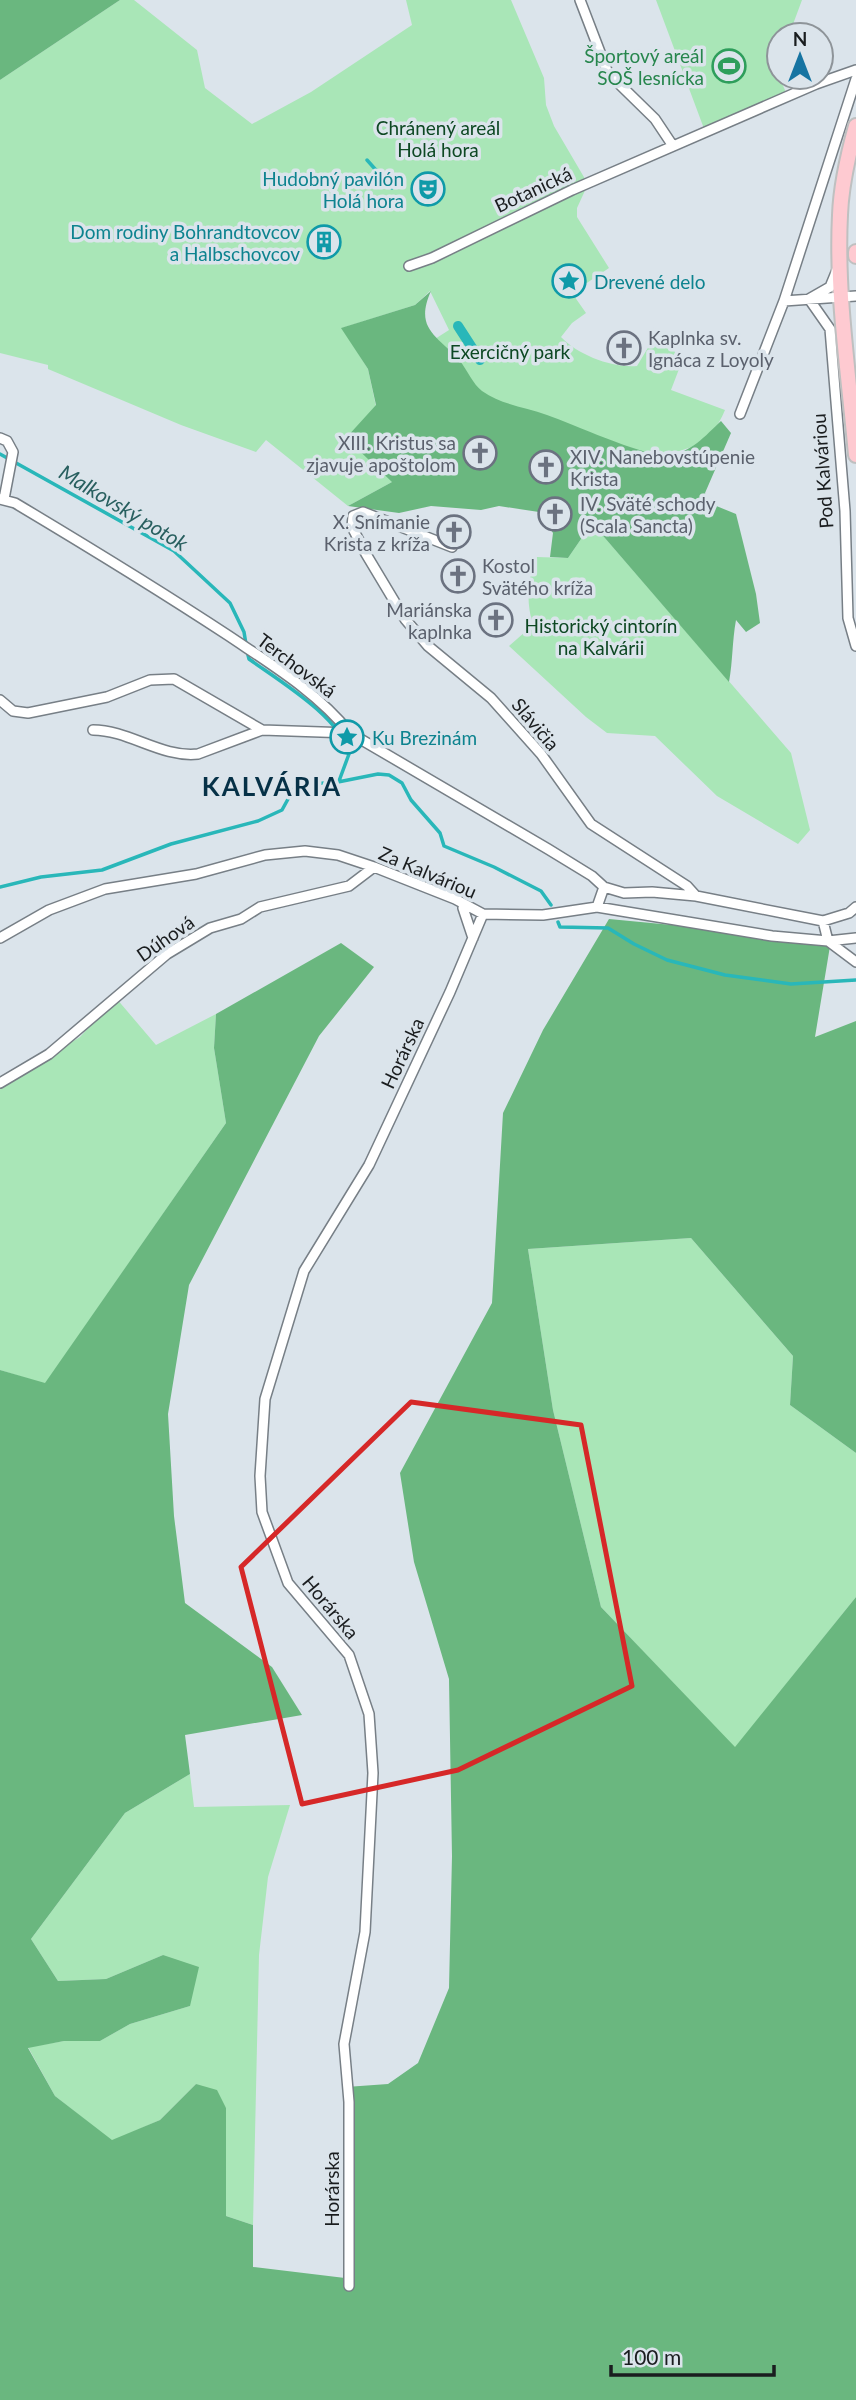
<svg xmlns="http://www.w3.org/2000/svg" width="856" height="2400" viewBox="0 0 856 2400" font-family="Lato,sans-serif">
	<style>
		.green { fill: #a9e6b7 }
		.forest { fill: #6ab77f }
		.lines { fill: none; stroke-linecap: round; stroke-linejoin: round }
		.stream { stroke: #29b7b9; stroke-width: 3.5 }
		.canal { stroke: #29b7b9; stroke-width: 10 }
		.minor-casing { stroke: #777f86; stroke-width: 12 }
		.primary-casing { stroke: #bfc0c0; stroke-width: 18 }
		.minor { stroke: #fff; stroke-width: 9 }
		.primary { stroke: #fecad1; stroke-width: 14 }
		.marked { fill: none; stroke: #d62828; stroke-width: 5; stroke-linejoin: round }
		.labels { text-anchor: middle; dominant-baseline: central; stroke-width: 7; stroke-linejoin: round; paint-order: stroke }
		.leisure-label { font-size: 19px; fill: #27864d; stroke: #dbe4eb; text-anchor: end }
		.park-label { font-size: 19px; fill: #0d4823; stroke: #dbe4eb }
		.culture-label { font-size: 19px; fill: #0d838f; stroke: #dbe4eb; text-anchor: end }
		.street-label { font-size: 19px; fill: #1a1d1f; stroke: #dbe4eb }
		.worship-label { font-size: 19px; fill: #5b616d; stroke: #dbe4eb; text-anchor: start }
		.water-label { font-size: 21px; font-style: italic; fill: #285f5f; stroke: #dbe4eb }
		.district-label { font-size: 26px; font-weight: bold; letter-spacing: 2px; fill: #063147; stroke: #dbe4eb }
	</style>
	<rect width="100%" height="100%" fill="#dbe4eb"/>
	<!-- green -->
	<path class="green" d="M120,0h14l63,50 8,38 47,36 59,-32 101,-67 -6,-25h105l33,78 2,27 8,21 34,58 -11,24v9l32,51 -37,25 14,20 -14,10 -11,14c17,18 51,31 76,29l15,-25 32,15 -13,34 54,20c-15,37 -44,45 -81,44l-161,-58 -59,-50 25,-16 -19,-39 -15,14 -73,23 26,41 24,113 -44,24 -82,-66 -10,12 -75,-27 -133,-56v-4l-48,-12v-273z
		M656,0h146l-13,35h-10v27l-3,8 13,29 -83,35z
		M592,523l199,230 19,77 -12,14 -81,-48 -62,-60 -48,-3 -21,-16 -77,-71 24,-21c-7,-22 -6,-46 4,-68l31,1z
		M116,998l40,47 60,-31 -2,34 12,75 -181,261 -45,-14v-285l80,-48z
		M691,1238l102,118 -3,49 66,48v144l-121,151 -134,-141 -48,-197 -25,-161z
		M190,1774l4,33 96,-2 -22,72 -9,78 -6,270 -27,-9v-108l-30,-24 -36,36 -48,21 -57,-45 -27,-49 36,-6h36l30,-17 60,-18 -27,-51 -57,24 -48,2 -27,-42 94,-126z"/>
	<!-- forest -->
	<path class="forest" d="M0,0h120l-120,80z
		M431,291c-17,38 6,44 29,70 7,9 13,23 22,30 20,14 43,16 65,24 27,9 96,42 121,40 23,-2 37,-19 53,-34l10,12 -26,60 4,10 27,11 20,80 4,29 -14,9 -10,-12c-4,22 -3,40 -7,62l-137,-159 -24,35 -18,-1 3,-24 -14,-21 -40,-6 -18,4 -50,-4 -32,7 -51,-7 44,-24 -46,-44 30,-33 -8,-36 -27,-41 74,-23z
		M609,919l222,21 -16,97 41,-16v432l-66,-48 3,-49 -102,-118 -163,11 25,161 48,197 134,140 121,-150v803h-856v-1030l45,13 181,-260 -12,-75 2,-34 125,-71 33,24 -55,69 -130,249 -21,129 6,102 11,87 87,64 30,48 -117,20 5,39 -65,39 -94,126 27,42 48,-2 57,-24 36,12 -9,39 -60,18 -30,17h-36l-36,7 27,48 57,44 48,-20 36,-36 21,6 9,18v108l27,9v42l92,11 1,-191 42,-3 30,-21 31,-75 3,-132 -3,-177 -35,-117 -14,-89 92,-170 11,-190 40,-83z"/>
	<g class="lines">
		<!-- stream -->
		<path class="stream" d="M367,160l25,28
			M0,454l174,97 56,52 14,29 2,12
			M247,651l2,8c29,21 93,59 100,95l-10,27
			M0,887l41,-10 61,-7 69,-26 87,-23 24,-11 11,-20 5,-5 40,-3 40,-8 11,1 13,8 9,17 29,33 4,13 50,21 47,24 10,14
			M558,922l2,5 48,1 26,16 33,16 58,15 66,9 65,-4"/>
		<!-- canal -->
		<path class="canal" d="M458,326l22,34"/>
		<defs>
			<path id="minor" d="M580,0l28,73 47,46 18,27
				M409,266l23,-8 140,-68 244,-106 40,-14
				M837,270l-7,17 -21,12 21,30 15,182 3,107 8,28
				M784,301l72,-5
				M740,414l44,-113 72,-222
				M0,438l7,3 6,11 -9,47
				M0,499l15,4c72,43 144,87 214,133 43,29 88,56 121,97l198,116 44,27 12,11 20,6 28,-1 44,4 127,25 26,-8 7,-6
				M452,547l-89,-35 -10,4 -1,11 14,27 39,65 23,27 63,52 50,56 50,70 96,62 9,10
				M0,700l13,11 15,2 79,-16 43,-17 24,-1 88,51
				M93,730c36,0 68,28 105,24l64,-24 88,3
				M597,907l7,-20
				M463,908l10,30
				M823,921l5,20
				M0,938l49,-28 56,-21 91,-15 69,-19 40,-4 33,4 36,12 81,32 28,15 60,1 54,-8 175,29 56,5 28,-3
				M828,941l28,21
				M0,1083l49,-29 118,-100 43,-26 31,-9 19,-12 89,-21 25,-19
				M349,2286v-184l-5,-58 21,-112 8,-159 -4,-59 -20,-59 -61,-72 -26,-71 -2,-36 5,-77 39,-128 65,-106 81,-173 33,-78"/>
			<path id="primary" d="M856,126c-8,29 -15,59 -16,89 -4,79 9,161 16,240
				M856,252v4"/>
		</defs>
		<!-- minor casing -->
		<use href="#minor" class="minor-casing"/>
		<!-- primary casing -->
		<use href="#primary" class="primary-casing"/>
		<!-- minor -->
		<use href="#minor" class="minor"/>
		<!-- primary -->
		<use href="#primary" class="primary"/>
	</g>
	<!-- marked area -->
	<path class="marked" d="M411,1402l170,23 51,261 -174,84 -156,34 -61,-237z"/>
	<!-- icons -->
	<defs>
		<symbol id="stadium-ring" viewBox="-11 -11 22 22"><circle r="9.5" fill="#dbe4eb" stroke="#2e9e5b" stroke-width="1.5"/><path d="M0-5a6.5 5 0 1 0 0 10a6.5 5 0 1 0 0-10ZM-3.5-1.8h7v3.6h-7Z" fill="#2e9e5b"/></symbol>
		<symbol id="theatre-ring" viewBox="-11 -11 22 22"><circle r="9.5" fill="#dbe4eb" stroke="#0f9aa8" stroke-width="1.5"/><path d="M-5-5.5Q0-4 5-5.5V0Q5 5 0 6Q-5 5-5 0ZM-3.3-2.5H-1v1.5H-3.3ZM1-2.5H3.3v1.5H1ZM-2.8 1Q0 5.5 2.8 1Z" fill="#0f9aa8"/></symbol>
		<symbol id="building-ring" viewBox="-11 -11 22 22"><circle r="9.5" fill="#dbe4eb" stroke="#0f9aa8" stroke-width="1.5"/><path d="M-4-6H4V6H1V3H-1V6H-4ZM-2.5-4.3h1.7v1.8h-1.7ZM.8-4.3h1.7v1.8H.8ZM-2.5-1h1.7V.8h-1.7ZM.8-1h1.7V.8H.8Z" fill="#0f9aa8"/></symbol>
		<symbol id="sight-ring" viewBox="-11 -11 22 22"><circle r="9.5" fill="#dbe4eb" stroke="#0f9aa8" stroke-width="1.5"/><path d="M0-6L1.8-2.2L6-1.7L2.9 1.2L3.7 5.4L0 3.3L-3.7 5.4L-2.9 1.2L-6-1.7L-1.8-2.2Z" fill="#0f9aa8"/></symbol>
		<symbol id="church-ring" viewBox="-11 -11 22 22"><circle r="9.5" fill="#dbe4eb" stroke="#6b7280" stroke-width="1.5"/><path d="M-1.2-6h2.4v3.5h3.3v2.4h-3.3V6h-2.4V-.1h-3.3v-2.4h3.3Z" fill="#6b7280"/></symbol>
	</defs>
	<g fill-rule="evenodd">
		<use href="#stadium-ring" x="710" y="47" width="38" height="38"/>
		<use href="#theatre-ring" x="409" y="170" width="38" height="38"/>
		<use href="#building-ring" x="305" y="223" width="38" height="38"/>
		<use href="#sight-ring" x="550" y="262" width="38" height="38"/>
		<use href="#church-ring" x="605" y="329" width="38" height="38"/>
		<use href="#church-ring" x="461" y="434" width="38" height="38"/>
		<use href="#church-ring" x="527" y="448" width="38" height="38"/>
		<use href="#church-ring" x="536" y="495" width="38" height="38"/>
		<use href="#church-ring" x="435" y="513" width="38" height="38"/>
		<use href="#church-ring" x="439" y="557" width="38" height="38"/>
		<use href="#church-ring" x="477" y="601" width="38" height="38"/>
		<use href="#sight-ring" x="328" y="718" width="38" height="38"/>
	</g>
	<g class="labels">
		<!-- leisure labels -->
		<g class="leisure-label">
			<text x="704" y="55">Športový areál<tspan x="704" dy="22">SOŠ lesnícka</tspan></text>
		</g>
		<!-- park labels -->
		<g class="park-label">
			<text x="438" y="127">Chránený areál<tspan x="438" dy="22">Holá hora</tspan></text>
			<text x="510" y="351">Exercičný park</text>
			<text x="601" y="625">Historický cintorín<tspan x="601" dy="22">na Kalvárii</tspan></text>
		</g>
		<!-- culture labels -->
		<g class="culture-label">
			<text x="404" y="178">Hudobný pavilón<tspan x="404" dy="22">Holá hora</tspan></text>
			<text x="300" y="231">Dom rodiny Bohrandtovcov<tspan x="300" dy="22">a Halbschovcov</tspan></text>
			<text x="594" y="281" text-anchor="start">Drevené delo</text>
			<text x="372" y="737" text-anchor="start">Ku Brezinám</text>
		</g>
		<!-- street labels -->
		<g class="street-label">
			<text transform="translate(533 189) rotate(-25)">Botanická</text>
			<text transform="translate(822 471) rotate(-94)">Pod Kalváriou</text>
			<text transform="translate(297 665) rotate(37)">Terchovská</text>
			<text transform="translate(536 724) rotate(50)">Slávičia</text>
			<text transform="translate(428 872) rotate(23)">Za Kalváriou</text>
			<text transform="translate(165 938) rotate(-35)">Dúhová</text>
			<text transform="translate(402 1053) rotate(-65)">Horárska</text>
			<text transform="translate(331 1607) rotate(50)">Horárska</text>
			<text transform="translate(331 2189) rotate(-90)">Horárska</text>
		</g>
		<!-- worship labels -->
		<g class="worship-label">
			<text x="648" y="337">Kaplnka sv.<tspan x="648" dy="22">Ignáca z Loyoly</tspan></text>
			<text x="456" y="442" text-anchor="end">XIII. Kristus sa<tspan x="456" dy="22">zjavuje apoštolom</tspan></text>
			<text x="570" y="456">XIV. Nanebovstúpenie<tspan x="570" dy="22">Krista</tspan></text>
			<text x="580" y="503">IV. Sväté schody<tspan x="580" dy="22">(Scala Sancta)</tspan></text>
			<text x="430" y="521" text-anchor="end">X. Snímanie<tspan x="430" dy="22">Krista z kríža</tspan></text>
			<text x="482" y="565">Kostol<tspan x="482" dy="22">Svätého kríža</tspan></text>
			<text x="472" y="609" text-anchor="end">Mariánska<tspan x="472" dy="22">kaplnka</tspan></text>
		</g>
		<!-- water labels -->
		<g class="water-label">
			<text transform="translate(124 507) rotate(31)">Malkovský potok</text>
		</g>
		<!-- district labels -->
		<g class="district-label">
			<text x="272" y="786">KALVÁRIA</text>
		</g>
	</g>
	<!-- north arrow -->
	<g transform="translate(800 56)"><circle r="33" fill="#dbe4eb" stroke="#8e9499" stroke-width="2"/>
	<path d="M0-5L12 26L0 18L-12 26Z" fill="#1674a2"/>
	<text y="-10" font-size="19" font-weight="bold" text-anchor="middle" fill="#1a1d1f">N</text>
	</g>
	<!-- scale -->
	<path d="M611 2365v10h163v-10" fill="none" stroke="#1a1d1f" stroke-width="3.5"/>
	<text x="622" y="2365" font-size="21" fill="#1a1d1f" stroke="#dbe4eb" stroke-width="5" paint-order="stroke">100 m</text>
</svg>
